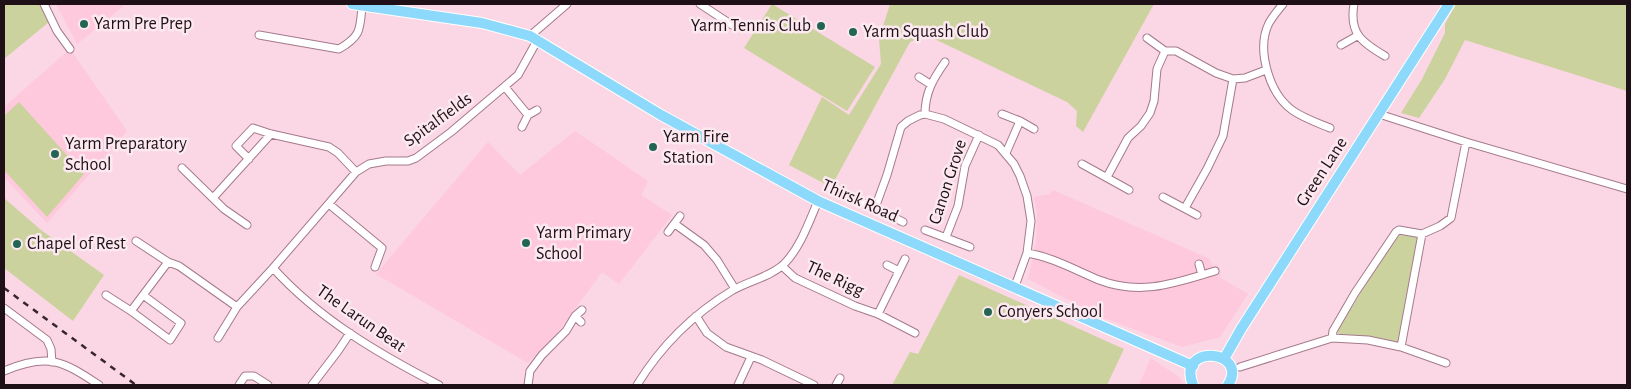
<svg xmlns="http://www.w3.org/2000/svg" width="1631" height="389" viewBox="0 0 1631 389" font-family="'Alegreya Sans',sans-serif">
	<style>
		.built { fill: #fec8dd }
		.green { fill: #ccd29e }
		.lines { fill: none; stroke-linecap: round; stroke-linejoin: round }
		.street-casing { stroke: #a47a8b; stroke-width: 9 }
		.primary-casing { stroke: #fff; stroke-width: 12 }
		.street { stroke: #fff; stroke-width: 7 }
		.primary { stroke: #8cd9fb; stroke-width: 10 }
		.rail { stroke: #37252d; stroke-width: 2.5; stroke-dasharray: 6 6; stroke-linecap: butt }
		.poi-dot { fill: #236554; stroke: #fce9f0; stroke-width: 2 }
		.labels { text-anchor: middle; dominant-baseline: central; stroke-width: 5; stroke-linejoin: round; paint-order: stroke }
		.poi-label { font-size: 18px; fill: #1f1017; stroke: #fce9f0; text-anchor: start }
		.street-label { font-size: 18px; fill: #1f1017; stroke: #fce9f0 }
	</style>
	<rect width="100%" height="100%" fill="#fbd6e5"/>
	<!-- built -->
	<path class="built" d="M56,4h70l-49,40z
		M70,49l57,82 -80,92 -43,-46v-70z
		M575,131l73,50 -7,14 31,20 -53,69 -17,-12 -49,67 -25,24 -152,-89 112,-132 32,33z
		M1053,190l157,69 2,7 6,-1 3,10 -2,2 29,17 -28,43 -38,10 -81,-30 -73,-38 8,-36 1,-29 -3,-17 16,-3z
		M1151,358l29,20 3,7h-44z"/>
	<!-- green -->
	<path class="green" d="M4,4h37l8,18 -45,37z
		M772,4l103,63 -28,44 -103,-63z
		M890,4h264l-71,128 -7,-6 1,-15 -10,-9 -141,-67 -16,7 -79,145 -42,-22 33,-68 27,18 32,-51 -2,-25z
		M1456,4h171v87l-162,-51 -20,39 -26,39 -18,-5 21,-34 23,-46v-9z
		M19,102l65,72 -37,43 -43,-47v-54z
		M4,198l37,32 63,45 -31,46 -69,-53z
		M1398,234l17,2 3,4 -1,15 -3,3 -15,82 -6,3 -54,-8 -2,-4 13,-23 3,-2 23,-41h3l9,-14v-3z
		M959,275l165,74 -17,36h-215l18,-33 8,2z"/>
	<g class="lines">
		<defs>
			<path id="street" d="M44,4l13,27 13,18
				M700,4l32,21
				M1283,4c-5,6 -10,12 -14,19 -13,26 0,70 23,87 11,8 26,13 38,18
				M1354,4c-5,29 7,38 31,52
				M259,35l80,14c22,-13 21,-19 23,-43
				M530,36l37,-32
				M1147,38l18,13
				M1341,45l16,-9
				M919,77l11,7
				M505,87l23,28
				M925,114c0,-21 8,-35 20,-52
				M1002,114l18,7 14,8
				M1379,114l87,28 161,47
				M522,127l6,-12 9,-5
				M1006,153l14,-32
				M249,159l-13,-13 17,-18 18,6 58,13 9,6 18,19
				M1082,164l47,26
				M182,168l42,41 23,16
				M1107,177l21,-39 13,-12 9,-13 4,-12 3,-32 8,-18h11l40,22 17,6 12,-1 21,-8
				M831,189l44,19 28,14
				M1163,197l34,18
				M213,198l58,-64
				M329,204l53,44 -7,19
				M875,208l12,-33 14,-48 7,-6 12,-6 5,-1 19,5 54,26 16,19 6,12 7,20 4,25 -4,32 -12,33
				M1185,208l22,-39 16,-33 10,-57
				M675,224l29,21 13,15 18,29
				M925,230l45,17
				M668,232l12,-16
				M1422,234l-21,113 -33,-7 -36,-2 1,-7 22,-38 41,-61 3,-2 23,4 18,-8 11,-8 15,-76
				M946,237l12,-31 7,-40 14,-31
				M136,241l32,21
				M1027,253c25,4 48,17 72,27 42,16 76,3 116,-9
				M1199,264l3,11
				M887,265l12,6
				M782,266l13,12 60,28 23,8 37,19
				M273,268c46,51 106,86 166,117
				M106,295l25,16
				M143,295l38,28 -11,17 -39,-29 37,-49 11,4 58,41
				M4,308l43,32 4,9 1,13
				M878,314l27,-55
				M575,316l6,6
				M696,316l11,17 19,14 36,13 52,25
				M218,338l19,-31 36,-39 83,-96 13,-8 17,-3h22l8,-3 35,-26 67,-57 20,-36
				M1401,347l45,16
				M1240,367l92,-29
				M4,371c43,-18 58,-11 95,14
				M239,385l6,-9h9l14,9
				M312,385l26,-34 12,-18
				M528,385l2,-14 12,-16 24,-24 9,-15 7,-6
				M637,385c24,-39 56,-71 96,-95 16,-9 37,-13 51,-26 16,-16 25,-42 34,-63
				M738,385l13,-28
				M836,385l4,-7"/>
			<path id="primary" d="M352,4l130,19 48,13 131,79 157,86 375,165
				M1224,359l17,-30 208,-325
				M1193,385c-17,-43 57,-35 35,0"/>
		</defs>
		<!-- street casing -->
		<use href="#street" class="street-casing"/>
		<!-- primary casing -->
		<use href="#primary" class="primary-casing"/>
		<!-- street -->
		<use href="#street" class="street"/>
		<!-- primary -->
		<use href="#primary" class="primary"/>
		<!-- rail -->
		<path class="rail" d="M4,288l132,97"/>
	</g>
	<!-- markers -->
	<g class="poi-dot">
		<circle cx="84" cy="24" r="5"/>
		<circle cx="821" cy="26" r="5"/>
		<circle cx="853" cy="32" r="5"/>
		<circle cx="653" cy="147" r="5"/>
		<circle cx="55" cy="154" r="5"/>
		<circle cx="526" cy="243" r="5"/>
		<circle cx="17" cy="244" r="5"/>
		<circle cx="988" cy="312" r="5"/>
	</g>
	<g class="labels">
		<!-- poi labels -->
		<g class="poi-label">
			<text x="94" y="24">Yarm Pre Prep</text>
			<text x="811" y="26" text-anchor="end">Yarm Tennis Club</text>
			<text x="863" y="32">Yarm Squash Club</text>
			<text x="663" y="137">Yarm Fire<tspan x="663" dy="21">Station</tspan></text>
			<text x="65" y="144">Yarm Preparatory<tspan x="65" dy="21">School</tspan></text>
			<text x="536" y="233">Yarm Primary<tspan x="536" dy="21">School</tspan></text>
			<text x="27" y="244">Chapel of Rest</text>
			<text x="998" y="312">Conyers School</text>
		</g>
		<!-- street labels -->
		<g class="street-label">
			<text transform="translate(438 120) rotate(-36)">Spitalfields</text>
			<text transform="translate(1322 172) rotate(-57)">Green Lane</text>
			<text transform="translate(948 182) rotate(-72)">Canon Grove</text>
			<text transform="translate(860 201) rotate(24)">Thirsk Road</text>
			<text transform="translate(835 279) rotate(25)">The Rigg</text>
			<text transform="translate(361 319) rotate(35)">The Larun Beat</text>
		</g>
	</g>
	<!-- border -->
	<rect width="1631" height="389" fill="none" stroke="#1f1017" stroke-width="10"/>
</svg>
